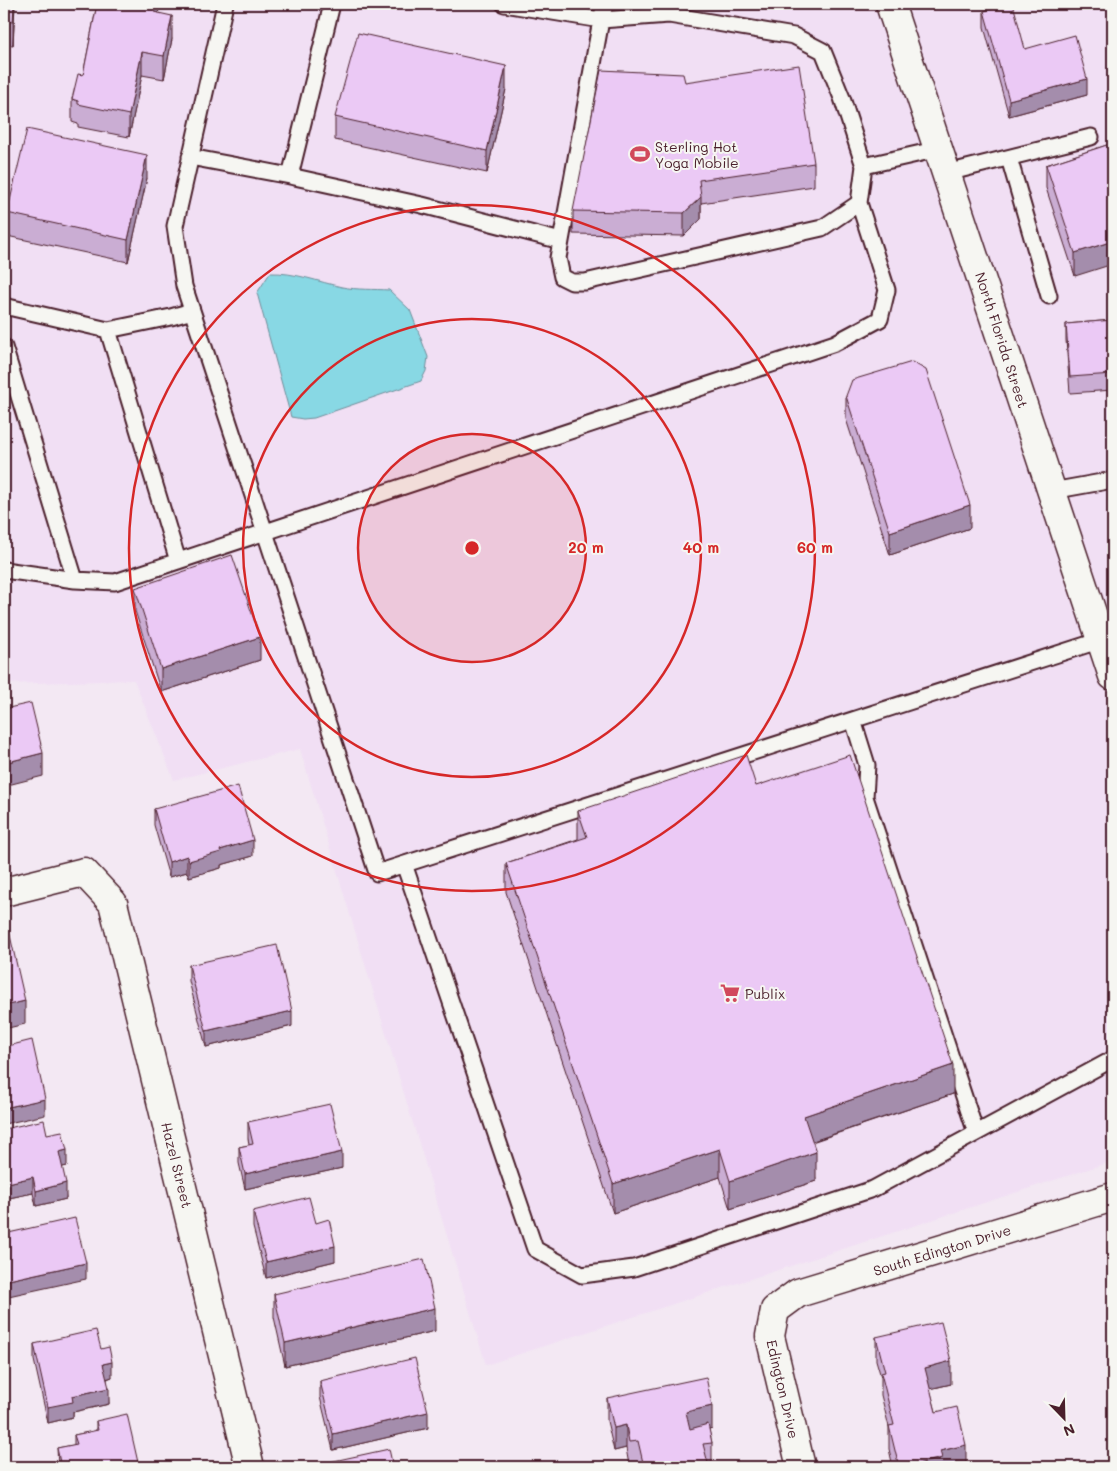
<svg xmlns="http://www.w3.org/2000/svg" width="1117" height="1471" viewBox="0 0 1117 1471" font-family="Mali,sans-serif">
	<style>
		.built { fill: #f1dff4 }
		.water { fill: #88d8e4; stroke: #6f8e9a }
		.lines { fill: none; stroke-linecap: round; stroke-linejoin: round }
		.service-casing { stroke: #4a1f2b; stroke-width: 19 }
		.minor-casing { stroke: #4a1f2b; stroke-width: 31 }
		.tertiary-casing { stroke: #4a1f2b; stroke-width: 31 }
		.service { stroke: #f6f6f2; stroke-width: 15 }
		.minor { stroke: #f6f6f2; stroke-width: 28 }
		.tertiary { stroke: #f6f6f2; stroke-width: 28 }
		.wall { fill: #caadd3; stroke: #4a1f2b }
		.shaded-wall { fill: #a48dac; stroke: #4a1f2b }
		.building { fill: #ebc9f5; stroke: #4a1f2b }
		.ring { fill: none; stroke: #d62828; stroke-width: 2.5 }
		.labels { text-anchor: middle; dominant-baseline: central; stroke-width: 4; stroke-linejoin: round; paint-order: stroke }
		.poi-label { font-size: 14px; fill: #4a1f2b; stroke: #f6f6f2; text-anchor: start }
		.street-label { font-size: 14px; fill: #4a1f2b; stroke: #f6f6f2 }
		.centre { fill: #d62828; stroke: #f6f6f2; stroke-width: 2.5 }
		.ring-label { font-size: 15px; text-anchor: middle; font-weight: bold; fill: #d62828; stroke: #f6f6f2; stroke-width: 4; stroke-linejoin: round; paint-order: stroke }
	</style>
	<rect width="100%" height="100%" fill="#f3e8f3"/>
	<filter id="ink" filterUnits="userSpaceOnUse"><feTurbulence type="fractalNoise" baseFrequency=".02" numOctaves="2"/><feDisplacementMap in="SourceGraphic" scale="10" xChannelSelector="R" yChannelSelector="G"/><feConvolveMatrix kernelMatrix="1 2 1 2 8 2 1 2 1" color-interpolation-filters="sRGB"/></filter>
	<g filter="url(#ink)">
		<!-- built -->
		<path class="built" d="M4,4h1109v1157l-627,204 -186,-616 -126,31 -40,-100 -130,4z"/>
		<!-- water -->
		<path class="water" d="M270,273c24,-1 49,9 72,14 15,3 32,2 47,3l21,20 18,47 -2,14 -5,10 -107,37 -11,1 -12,-2 -34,-124z"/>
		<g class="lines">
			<defs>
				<path id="service" d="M225,4l-50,222 9,60 193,587 724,-233
					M504,4l97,16 4,-16
					M190,157l100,19 42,-172
					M1009,158l40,138
					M947,173l144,-36
					M290,176l132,29 139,36 -3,17 4,19 10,5h13l237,-54 37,-25 5,-37
					M561,241l40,-221 68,-5 125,21 29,15 19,47 22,68 75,-17
					M4,306l104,24 63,-13 21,-6
					M108,330l70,231
					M4,347l71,233
					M1052,491l61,-11
					M4,570l71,10 40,2 720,-239 45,-24 7,-29 -28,-87
					M853,720l14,45 -2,32 111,336
					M404,864l131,385 47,26 52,-7 239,-79 240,-130"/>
				<path id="minor" d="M4,892l80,-20 29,31 137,564
					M801,1467l-31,-131 5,-26 23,-17 315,-96"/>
				<path id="tertiary" d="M890,4l223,672"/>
			</defs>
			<!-- service casing -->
			<use href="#service" class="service-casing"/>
			<!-- minor casing -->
			<use href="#minor" class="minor-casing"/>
			<!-- tertiary casing -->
			<use href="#tertiary" class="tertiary-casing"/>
			<!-- service -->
			<use href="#service" class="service"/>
			<!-- minor -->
			<use href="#minor" class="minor"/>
			<!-- tertiary -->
			<use href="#tertiary" class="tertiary"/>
		</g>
		<!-- wall -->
		<path class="wall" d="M4,4h11l-2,41 -9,-1z
			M97,4h63l-2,9 14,26 -8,40 -22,-4 -13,62 -51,-10v-3l-6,-2v-23l11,-24z
			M984,11l41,38 62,46 -78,21 -25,-89z
			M685,82l129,81v23l-113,17v16l-17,17 -111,-2v-23z
			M506,89l-19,84 -152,-33v-23z
			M1113,143l-38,133 -29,-88v-23z
			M147,178l-19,84 -121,-26v-23z
			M1113,320v70l-43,3 -4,-53v-16z
			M846,396l124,132 -80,27 -44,-136z
			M135,588l125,72 -99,32 -26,-81z
			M756,786l197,308 -141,48 4,39 -86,28 -10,-32 -107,36 -107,-321v-29l72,-24v-28z
			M154,809l99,47 -32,9v3l-32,9 -2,-5 -18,5 -15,-52z
			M189,965l103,61 -86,21 -17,-66z
			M248,1122l94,46 -97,21 -6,-26v-16l10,-2 -1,-7z
			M47,1134l20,32 -5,1 4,32 -30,7 -3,-13 -29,6z
			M253,1211l63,12 19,38 -69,17 -13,-51z
			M274,1294l161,37 -150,35 -11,-49z
			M876,1337l75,47 -21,5 6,23 30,55h-73l-4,-18v-22l-8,-32v-18l-5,-17z
			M34,1344l67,5 11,28 -5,2 2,25 -36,8v5l-25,6 -14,-63z
			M320,1381l108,47 -95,22 -13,-53z
			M607,1398l105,31 -3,1 3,13v23h-4v1h-70v-4l-9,2 -3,-17 -12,3 -7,-30z
			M96,1421l43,46h-81l-1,-19 17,-3v-10l22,-4z"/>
		<!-- shaded-wall -->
		<path class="shaded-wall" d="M14,4h1l-2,41v-23z
			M156,4h4l-6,31v-23z
			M172,16v23l-8,40v-23z
			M142,52v23l-13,62v-22z
			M506,66v23l-19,84v-22z
			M1087,79v16l-78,21v-16z
			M147,155v23l-19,84v-22z
			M701,197v22l-17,17v-23z
			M1113,241v23l-38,12v-23z
			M970,505v23l-80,27v-23z
			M260,637v23l-99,32v-23z
			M43,753v23l-39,10v-23z
			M253,840v16l-32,9v3l-32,9v-16l31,-11z
			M187,856v16l-18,5v-15z
			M25,1001v23l-21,5v-23z
			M292,1011v15l-86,21v-16z
			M953,1065v29l-149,50v-28z
			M45,1099v16l-41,9v-16z
			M720,1149v28l-107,36v-29z
			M67,1150v16l-8,2v-16z
			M342,1152v16l-97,21v-15z
			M816,1152v29l-86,28v-28z
			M33,1177v16l-29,6v-15z
			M66,1183v16l-30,7v-15z
			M335,1246v15l-69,17v-16z
			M86,1263v16l-82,18v-16z
			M435,1308v23l-150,35v-23z
			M951,1361v23l-26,6v-22z
			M112,1362v15l-9,3v-16z
			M109,1388v16l-36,8v5l-25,6v-16l24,-11z
			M712,1406v23l-26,6v-23z
			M428,1412v16l-95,22v-16z
			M626,1425v23l-12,3v-23z
			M966,1445v22h-61l35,-16z"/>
		<!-- building -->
		<path class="building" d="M4,4h10l-1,18 -9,-1z
			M97,4h59l-2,8 18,4 -8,40 -22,-4 -13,63 -51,-11v-3l-6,-2 6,-25 5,1z
			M1010,4h3l12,45 50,-14 12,44 -78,21 -25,-89z
			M358,33l148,33 -19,85 -152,-34z
			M799,65l15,98 -115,17 2,17 -17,16 -111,-2 28,-141 82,4 2,8z
			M27,129l120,26 -19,85 -121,-27z
			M1113,143v98l-38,12 -29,-88z
			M1113,320v54l-43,3 -4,-53z
			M912,362l14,8 44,135 -80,27 -44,-136 6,-16z
			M232,555l28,82 -99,32 -26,-81z
			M31,703l12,50 -39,10v-54z
			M746,755l10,31 94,-31 103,310 -149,51 12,36 -86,29 -10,-32 -107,35 -107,-321 81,-26 -9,-26z
			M238,786l15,54 -33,10 1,2 -32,9 -2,-5 -18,6 -15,-53z
			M9,931l16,70 -21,5v-74z
			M277,945l15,66 -86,20 -17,-66z
			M32,1040l13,59 -41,9v-61z
			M330,1104l12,48 -97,22 -6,-27 14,-3 -5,-22z
			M44,1120l3,14 15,-3 5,19 -8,2 7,31 -30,8 -3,-14 -29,7v-55z
			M309,1197l7,26 13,-4 6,27 -69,16 -13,-51z
			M75,1218l11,45 -82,18v-47z
			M424,1259l11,49 -150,35 -11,-49z
			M941,1322l10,39 -26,7 11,44 21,-5 9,38 -26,6 2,7 -37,9h-6l-10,-41 5,-1 -13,-52 4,-1 -9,-35z
			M96,1330l5,19 8,-2 3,15 -9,2 6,24 -37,8 1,6 -25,5 -14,-63z
			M415,1358l13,54 -95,22 -13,-53z
			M706,1377l6,29 -26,6 4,17 18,-5 4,19 -9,1 6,23h-65l-6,-26 -9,1 -3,-17 -12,3 -7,-30z
			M127,1414l12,53h-78l-4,-19 20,-4 -3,-9 24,-5 -2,-9z
			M389,1449l4,18h-72l-1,-3z"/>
	</g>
	<!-- distance rings -->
	<circle cx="472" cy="548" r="114" fill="#d62828" fill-opacity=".12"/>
	<g class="ring">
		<circle cx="472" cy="548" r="114"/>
		<circle cx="472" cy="548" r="229"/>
		<circle cx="472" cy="548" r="343"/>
	</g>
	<!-- icons -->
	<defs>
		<symbol id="stadium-bare" viewBox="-9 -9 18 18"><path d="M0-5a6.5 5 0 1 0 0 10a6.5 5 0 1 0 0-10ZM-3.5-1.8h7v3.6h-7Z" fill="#d1495b" stroke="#f6f6f2" stroke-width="2.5" paint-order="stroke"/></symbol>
		<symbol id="supermarket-bare" viewBox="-9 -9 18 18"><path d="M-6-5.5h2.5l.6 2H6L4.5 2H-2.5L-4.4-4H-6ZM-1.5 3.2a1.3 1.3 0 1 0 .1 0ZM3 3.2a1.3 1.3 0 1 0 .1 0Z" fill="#d1495b" stroke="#f6f6f2" stroke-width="2.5" paint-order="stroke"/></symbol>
	</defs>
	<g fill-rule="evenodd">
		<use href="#stadium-bare" x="626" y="140" width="28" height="28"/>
		<use href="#supermarket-bare" x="716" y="979" width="28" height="28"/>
	</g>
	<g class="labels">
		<!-- poi labels -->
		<g class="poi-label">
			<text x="655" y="146">Sterling Hot<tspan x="655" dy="16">Yoga Mobile</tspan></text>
			<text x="745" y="993">Publix</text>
		</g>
		<!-- street labels -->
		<g class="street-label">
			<text transform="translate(1002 340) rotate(72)">North Florida Street</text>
			<text transform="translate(177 1165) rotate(76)">Hazel Street</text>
			<text transform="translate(942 1250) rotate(-17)">South Edington Drive</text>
			<text transform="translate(783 1389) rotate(77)">Edington Drive</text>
		</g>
	</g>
	<circle cx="472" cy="548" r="8" class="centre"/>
	<g class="ring-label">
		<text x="586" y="553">20 m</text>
		<text x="701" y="553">40 m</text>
		<text x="815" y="553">60 m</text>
	</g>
	<!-- margin -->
	<rect width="1117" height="1471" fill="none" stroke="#f6f6f2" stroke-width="20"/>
	<rect x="10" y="10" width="1097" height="1451" fill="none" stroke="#4a1f2b" stroke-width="2" filter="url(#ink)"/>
	<!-- north arrow -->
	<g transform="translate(1064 1418) rotate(157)" stroke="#f6f6f2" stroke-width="4" paint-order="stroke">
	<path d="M0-4L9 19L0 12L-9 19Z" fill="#4a1f2b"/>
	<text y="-8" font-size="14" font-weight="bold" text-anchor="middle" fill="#4a1f2b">N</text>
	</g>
</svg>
